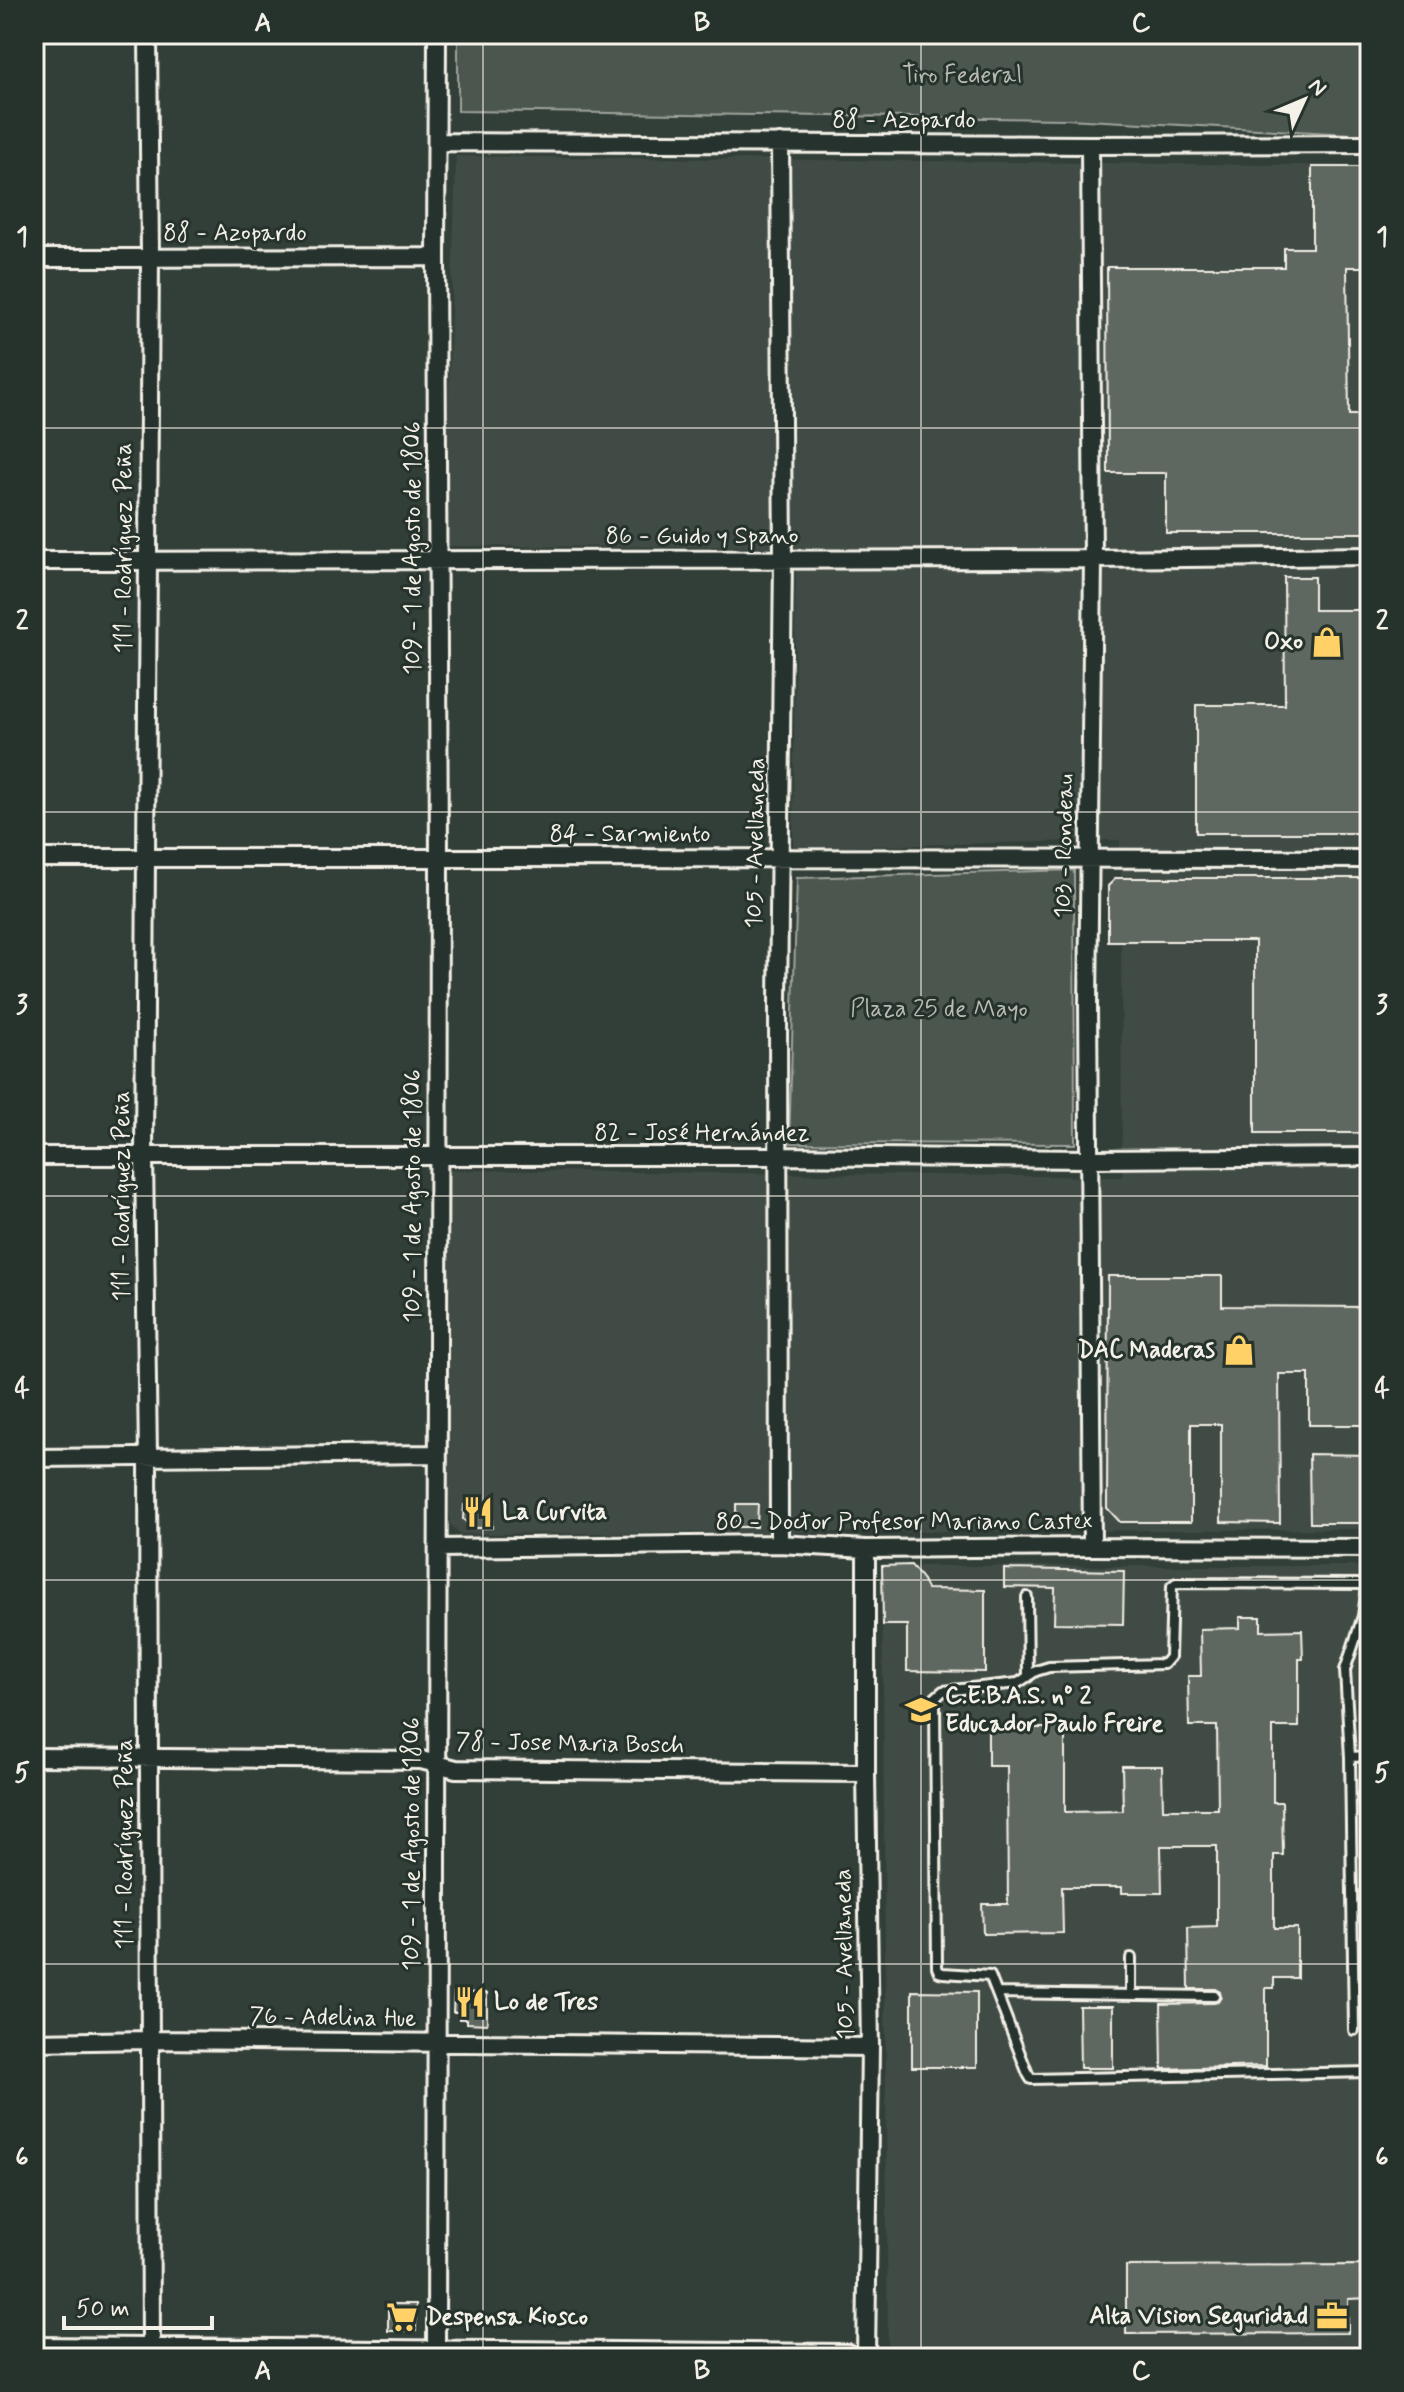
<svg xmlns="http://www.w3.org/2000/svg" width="1404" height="2392" viewBox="0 0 1404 2392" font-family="Mynerve,sans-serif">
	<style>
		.built { fill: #404b44 }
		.green { fill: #4c564f; stroke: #a0a49c; stroke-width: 2 }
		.building { fill: #5f6861; stroke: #f4f1e8; stroke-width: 2 }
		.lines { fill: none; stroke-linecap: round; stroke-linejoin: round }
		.lane-casing { stroke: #f4f1e8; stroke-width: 14 }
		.street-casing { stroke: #f4f1e8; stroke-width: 22 }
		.lane { stroke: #26332d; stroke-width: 8 }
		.street { stroke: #26332d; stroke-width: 16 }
		.grid { fill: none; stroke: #f4f1e8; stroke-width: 2; stroke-opacity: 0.55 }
		.labels { text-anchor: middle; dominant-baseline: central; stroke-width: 6; stroke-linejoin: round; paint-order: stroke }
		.park-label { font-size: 24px; fill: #b9bbb2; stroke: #26332d }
		.street-label { font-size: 24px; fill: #f4f1e8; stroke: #26332d }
		.poi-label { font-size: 24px; font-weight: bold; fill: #f4f1e8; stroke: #26332d; text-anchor: start }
		.neatline { fill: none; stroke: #f4f1e8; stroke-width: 3 }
		.grid-label { font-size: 26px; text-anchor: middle; font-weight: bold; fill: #f4f1e8 }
	</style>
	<rect width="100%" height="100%" fill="#323e38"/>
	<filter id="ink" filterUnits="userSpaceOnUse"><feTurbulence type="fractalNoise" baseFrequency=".0125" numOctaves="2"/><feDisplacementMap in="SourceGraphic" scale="16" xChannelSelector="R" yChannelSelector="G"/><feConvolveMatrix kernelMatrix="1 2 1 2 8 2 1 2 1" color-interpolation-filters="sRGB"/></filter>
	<g filter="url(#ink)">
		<!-- built -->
		<path class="built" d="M456,156l914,10v1363l-910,5 -10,-10 -10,-354 682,7 -1,-235 -13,-1v-55l8,-8h5l-1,-38 -327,8 3,-301 -352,-1z
			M882,1566h488v792h-482z"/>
		<!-- green -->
		<path class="green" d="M458,34h912v101l-304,-16 -608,-8z
			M1074,870l1,274 -286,-1 8,-265z"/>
		<!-- building -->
		<path class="building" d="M1312,167h54l1,80h3v20h-23l2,148h21v118h-204v-60h-58l-1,-206h177v-19h28z
			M1284,577h30v33h56v223h-174v-128h89z
			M1116,878h254v255h-115v-192h-147v-55z
			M1108,1276h114v30l148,1v118h-61v-51h-30l1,149 -59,-1v-98h-30v98h-71l-13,-14z
			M1309,1454l61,1v68h-60z
			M736,1504h22l-1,23h-21z
			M464,1505h28v23h-19l-10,-9z
			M911,1565l12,15 4,9 58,1v82l-78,-1v-46h-24l-1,-59z
			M1004,1569l120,2 -1,53 -69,-1 1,-35 -51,-1z
			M1240,1617h21v14l41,-1 1,29h-4v68h-26v75h9l1,53h-9v73h23v50h-23v10h-8v78l-104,3 -1,-65 53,-1 4,-1 3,-5 -1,-5 -5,-3h-26l-1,-61 29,-1v-81h-56l1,47h-40v-6h-60l1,46 -80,1 -1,-30h26l-1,-138h-19v-38h77v84l58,-1 -1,-45h40l1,43h55l-1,-83h-28l-1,-50h13l-1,-47 40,-1z
			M912,1991l65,1v75h-65z
			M454,1992l33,1v31l-20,-1v-4h-8v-7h-6z
			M1079,2006h34v62h-33z
			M1370,2265v33l-22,1v34l-222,1v-68z
			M388,2304h28v27h-28z"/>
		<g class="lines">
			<defs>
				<path id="lane" d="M1027,1597l1,80
					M1350,1757l20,-1
					M997,1993l217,3
					M1131,1995v-37
					M1354,2030l-4,-273 -5,-87 18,-54 4,-29 -2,-3 -189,-1 -4,3 -2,71 -6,7 -115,3 -13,4 -18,12 -75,8 -8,7 2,269 2,5 4,1 47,3 38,98 3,5 339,-7"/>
				<path id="street" d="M148,34l2,223 -6,899 4,302 3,900
					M437,142l653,3 280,-1
					M1090,145l3,414 -5,446 4,542
					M34,258l402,-1
					M34,561l1059,-2 277,-3
					M34,858c445,3 891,-3 1336,1
					M34,1156h744l312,3 280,-2
					M34,1458l402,-4
					M779,1544l-1,-541 5,-444 -3,-416
					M438,1548l341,-4 87,5 226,-2 278,1
					M866,1549v224l4,274 -4,311
					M34,1757l387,3 35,9 410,4
					M34,2042l116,-2 720,7
					M34,2346l813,7 14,5
					M436,2358l3,-1500 -3,-601 1,-223"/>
			</defs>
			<!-- lane casing -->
			<use href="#lane" class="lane-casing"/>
			<!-- street casing -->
			<use href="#street" class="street-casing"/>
			<!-- lane -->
			<use href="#lane" class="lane"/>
			<!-- street -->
			<use href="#street" class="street"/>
		</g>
	</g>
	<!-- grid -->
	<path class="grid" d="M483,34v2324M921,34v2324M34,428h1336M34,812h1336M34,1196h1336M34,1580h1336M34,1964h1336"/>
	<!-- icons -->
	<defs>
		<symbol id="shop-bare" viewBox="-9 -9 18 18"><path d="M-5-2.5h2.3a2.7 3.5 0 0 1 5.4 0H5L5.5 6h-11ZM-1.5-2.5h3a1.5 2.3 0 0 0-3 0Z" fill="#ffd166" stroke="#26332d" stroke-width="2.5" paint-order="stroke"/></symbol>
		<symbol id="restaurant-bare" viewBox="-9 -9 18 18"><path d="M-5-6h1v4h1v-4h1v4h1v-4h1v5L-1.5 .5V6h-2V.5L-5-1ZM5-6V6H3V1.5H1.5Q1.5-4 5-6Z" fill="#ffd166" stroke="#26332d" stroke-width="2.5" paint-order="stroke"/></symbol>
		<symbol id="school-bare" viewBox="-9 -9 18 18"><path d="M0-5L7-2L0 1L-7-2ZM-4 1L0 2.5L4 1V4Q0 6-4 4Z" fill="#ffd166" stroke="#26332d" stroke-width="2.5" paint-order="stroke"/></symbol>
		<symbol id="office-bare" viewBox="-9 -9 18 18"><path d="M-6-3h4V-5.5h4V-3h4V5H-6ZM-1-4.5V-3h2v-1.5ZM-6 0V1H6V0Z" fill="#ffd166" stroke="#26332d" stroke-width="2.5" paint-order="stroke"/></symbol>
		<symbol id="supermarket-bare" viewBox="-9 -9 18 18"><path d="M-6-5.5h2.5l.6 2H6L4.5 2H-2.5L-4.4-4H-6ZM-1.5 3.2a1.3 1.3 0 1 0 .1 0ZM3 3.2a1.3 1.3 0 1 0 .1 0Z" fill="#ffd166" stroke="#26332d" stroke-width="2.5" paint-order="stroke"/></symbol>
	</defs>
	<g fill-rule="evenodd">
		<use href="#shop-bare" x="1305" y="620" width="44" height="44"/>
		<use href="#shop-bare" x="1217" y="1328" width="44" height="44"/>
		<use href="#restaurant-bare" x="456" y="1490" width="44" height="44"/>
		<use href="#school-bare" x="899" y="1688" width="44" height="44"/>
		<use href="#restaurant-bare" x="448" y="1980" width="44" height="44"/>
		<use href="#office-bare" x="1310" y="2294" width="44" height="44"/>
		<use href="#supermarket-bare" x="380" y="2295" width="44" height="44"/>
	</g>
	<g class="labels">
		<!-- park labels -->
		<g class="park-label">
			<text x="962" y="75">Tiro Federal</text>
			<text x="939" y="1009">Plaza 25 de Mayo</text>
		</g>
		<!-- street labels -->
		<g class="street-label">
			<text x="904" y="120">88 - Azopardo</text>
			<text x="235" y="233">88 - Azopardo</text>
			<text x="702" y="536">86 - Guido y Spano</text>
			<text transform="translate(124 548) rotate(-90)">111 - Rodríguez Peña</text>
			<text transform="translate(413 548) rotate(-90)">109 - 1 de Agosto de 1806</text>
			<text x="630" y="834">84 - Sarmiento</text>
			<text transform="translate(756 843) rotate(-89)">105 - Avellaneda</text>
			<text transform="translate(1065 846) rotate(-89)">103 - Rondeau</text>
			<text x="702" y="1133">82 - José Hernández</text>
			<text transform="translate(122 1196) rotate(-90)">111 - Rodríguez Peña</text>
			<text transform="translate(413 1196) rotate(-90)">109 - 1 de Agosto de 1806</text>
			<text x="904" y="1522">80 - Doctor Profesor Mariano Castex</text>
			<text transform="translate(570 1744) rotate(1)">78 - Jose Maria Bosch</text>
			<text transform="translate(125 1844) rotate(-90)">111 - Rodríguez Peña</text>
			<text transform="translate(412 1844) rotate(-90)">109 - 1 de Agosto de 1806</text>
			<text transform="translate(845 1954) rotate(-91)">105 - Avellaneda</text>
			<text transform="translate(333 2018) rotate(1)">76 - Adelina Hue</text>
		</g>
		<!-- poi labels -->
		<g class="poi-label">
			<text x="1303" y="642" text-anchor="end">Oxo</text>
			<text x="1215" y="1350" text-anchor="end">DAC Maderas</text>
			<text x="502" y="1512">La Curvita</text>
			<text x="945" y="1696">C.E.B.A.S. nº 2<tspan x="945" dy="28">Educador Paulo Freire</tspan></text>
			<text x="494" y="2002">Lo de Tres</text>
			<text x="1308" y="2316" text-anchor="end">Alta Vision Seguridad</text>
			<text x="426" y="2317">Despensa Kiosco</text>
		</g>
	</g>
	<!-- margin -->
	<rect width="1404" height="2392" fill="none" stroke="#26332d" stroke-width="88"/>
	<!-- north arrow -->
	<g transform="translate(1304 100) rotate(46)" stroke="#26332d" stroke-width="6" paint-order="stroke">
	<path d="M0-6L14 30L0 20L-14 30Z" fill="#f4f1e8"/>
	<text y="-12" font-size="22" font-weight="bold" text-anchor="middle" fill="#f4f1e8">N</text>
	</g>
	<!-- scale -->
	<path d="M64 2316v12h148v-12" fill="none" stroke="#f4f1e8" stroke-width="4"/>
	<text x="76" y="2316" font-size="24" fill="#f4f1e8" stroke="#26332d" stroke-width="6" paint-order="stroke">50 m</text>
	<rect x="44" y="44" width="1316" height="2304" class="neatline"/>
	<g class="grid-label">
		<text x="263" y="31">A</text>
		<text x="702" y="31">B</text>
		<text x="1141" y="31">C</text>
		<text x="22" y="245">1</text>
		<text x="1382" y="245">1</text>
		<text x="22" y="629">2</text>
		<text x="1382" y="629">2</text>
		<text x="22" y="1013">3</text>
		<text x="1382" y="1013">3</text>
		<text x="22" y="1397">4</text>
		<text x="1382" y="1397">4</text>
		<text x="22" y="1781">5</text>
		<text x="1382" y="1781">5</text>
		<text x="22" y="2165">6</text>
		<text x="1382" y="2165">6</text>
		<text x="263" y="2379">A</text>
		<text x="702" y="2379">B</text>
		<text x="1141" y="2379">C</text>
	</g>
</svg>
